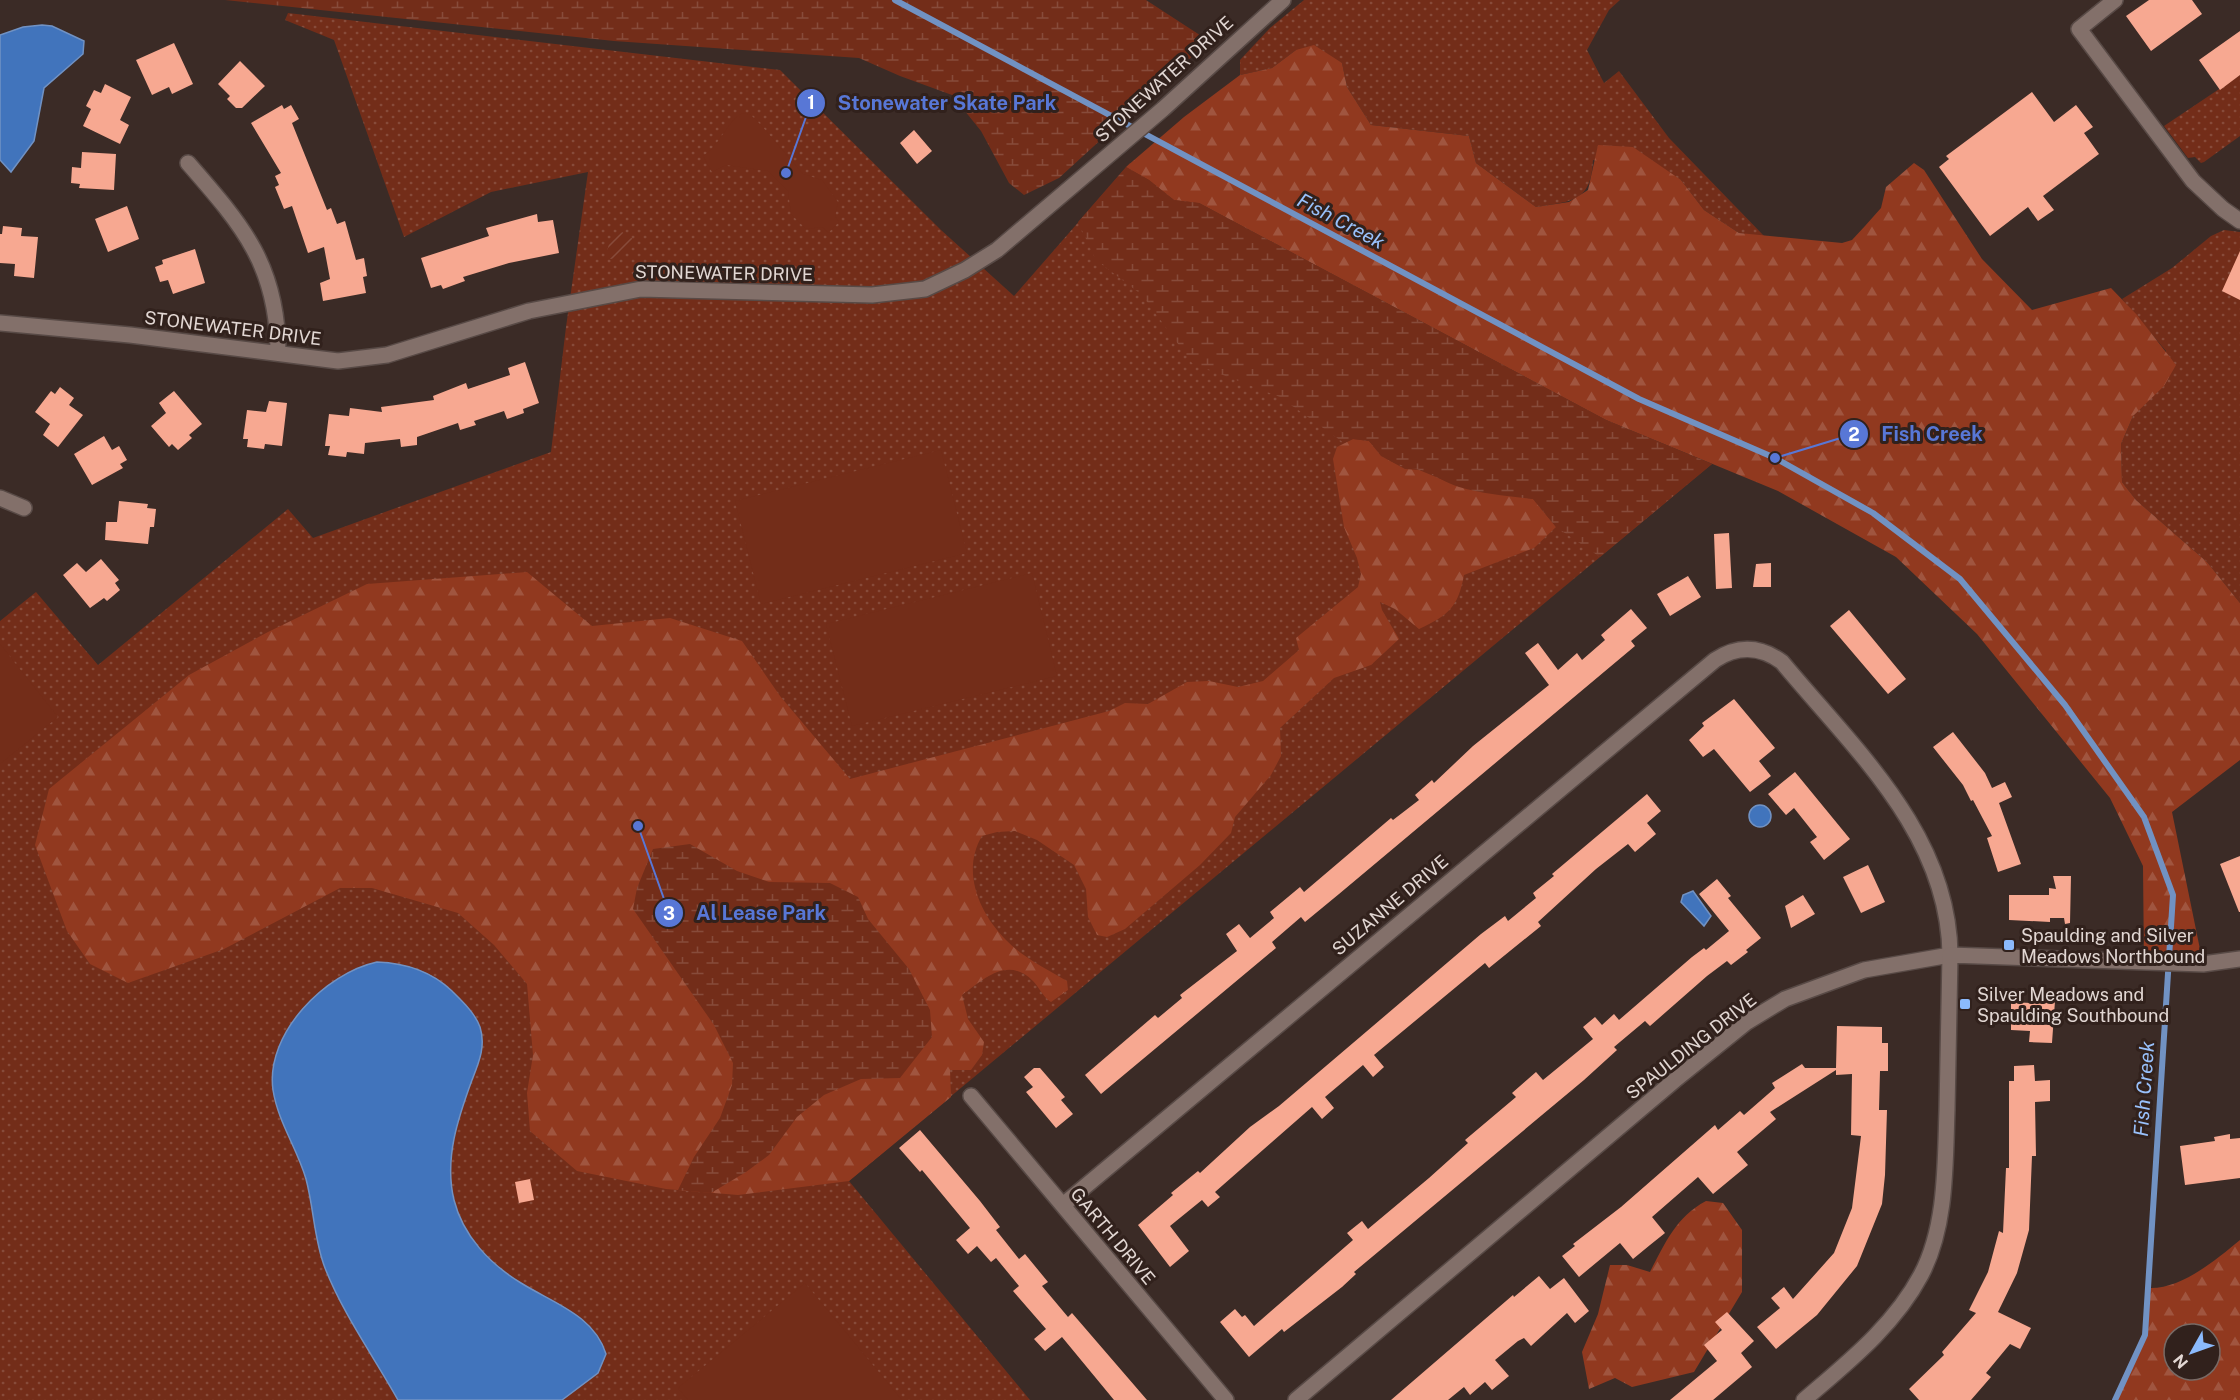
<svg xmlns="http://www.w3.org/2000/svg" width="2240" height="1400" viewBox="0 0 2240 1400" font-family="'Public Sans',sans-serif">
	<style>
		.grass { fill: url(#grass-dots) }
		.forest { fill: url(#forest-firs); fill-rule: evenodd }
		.wetland { fill: url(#wetland-marsh) }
		.garden { fill: url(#garden-furrows) }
		.pitch { fill: #732d19 }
		.water { fill: #4174bc; stroke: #7192c3; stroke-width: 1.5 }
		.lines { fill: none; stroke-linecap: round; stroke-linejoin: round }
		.stream { stroke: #7192c3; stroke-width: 6 }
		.building { fill: #f7a891 }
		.minor-casing { stroke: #584a46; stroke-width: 18 }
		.tertiary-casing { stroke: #584a46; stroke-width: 18 }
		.minor { stroke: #83706a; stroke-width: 15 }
		.tertiary { stroke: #83706a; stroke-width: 15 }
		.poi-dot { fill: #8bbafc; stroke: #31211c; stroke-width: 2 }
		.labels { text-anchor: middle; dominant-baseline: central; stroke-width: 6; stroke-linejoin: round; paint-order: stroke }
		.street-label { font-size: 18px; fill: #e2d7d3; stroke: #31211c }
		.poi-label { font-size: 18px; fill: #e2d7d3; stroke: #31211c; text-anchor: start }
		.water-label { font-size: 20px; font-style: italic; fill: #99c1fb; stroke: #31211c }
		.leader { fill: none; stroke: #5877d6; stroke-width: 2 }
		.callout-dot { fill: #5877d6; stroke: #31211c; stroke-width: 2 }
		.mark-label { font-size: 18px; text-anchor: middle; font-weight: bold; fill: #fff }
		.callout-label { font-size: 20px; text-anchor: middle; font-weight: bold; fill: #5877d6; stroke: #31211c; stroke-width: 6; stroke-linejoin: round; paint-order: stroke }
	</style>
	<defs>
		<pattern id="grass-dots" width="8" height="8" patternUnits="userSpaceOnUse" patternTransform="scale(1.5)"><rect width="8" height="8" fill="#732d19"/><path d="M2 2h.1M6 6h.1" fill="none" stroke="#874b3a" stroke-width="1.8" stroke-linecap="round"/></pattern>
		<pattern id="forest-firs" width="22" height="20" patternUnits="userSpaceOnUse" patternTransform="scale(1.5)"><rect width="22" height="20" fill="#91391f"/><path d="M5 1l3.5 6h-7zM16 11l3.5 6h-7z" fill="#a0553f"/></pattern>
		<pattern id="wetland-marsh" width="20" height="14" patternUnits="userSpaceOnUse" patternTransform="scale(1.5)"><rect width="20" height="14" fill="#732d19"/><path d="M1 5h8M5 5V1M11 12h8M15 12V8" fill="none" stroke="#874b3a"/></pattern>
		<pattern id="garden-furrows" width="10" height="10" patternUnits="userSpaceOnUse" patternTransform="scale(1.5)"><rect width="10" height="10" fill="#732d19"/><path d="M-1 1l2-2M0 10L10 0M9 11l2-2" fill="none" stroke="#874b3a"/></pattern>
	</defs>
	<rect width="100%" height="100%" fill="#3b2b26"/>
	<!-- grass -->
	<path class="grass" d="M1304,0h316l-11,10 -22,40 17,33 15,-12 50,67 96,99 -26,-4 -35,-23 -23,-30 -88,-20c-2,42 -20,41 -57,47l-60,-44 -7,-27 -98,-11 -24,-38 -5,-24 -46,-13 -24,18 -32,7v-15l30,-32z
		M288,13l492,57 161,160 73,66 116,-133 69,40 407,217 106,44 -863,717 181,219h-1030v-779l36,-29 62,73 190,-156 25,29 238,-86 15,-125 22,-155 -97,20 -87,45 -70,-197 -49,-20z
		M2240,75v61l-36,26 -3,1 -6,-6 -7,1 -24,-32z
		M2224,230l16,2v371l-33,-41 -71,-62 -14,-18 -1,-38 12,-28 13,-15 20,-50 -44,-52 50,-31 39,-32z"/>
	<!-- forest -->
	<path class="forest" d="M1314,45l28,18 5,24 24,38 98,11 7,27 60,44 33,-5 19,-12 10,-45 35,2 48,33 23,30 35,23 103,10 10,-3 13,-14 16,-18 5,-21 28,-24 10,7 58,89 50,51 79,-22 26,27 39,50 -12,21 -31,30 -12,28 1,38 14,18 71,62 33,41v157l-68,52 31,152 -59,-1 -1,-97 -33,-68 -133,-164 -81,-77 -118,-66 -172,-71 -407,-217 -25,-3 -25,-20 -23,-13 58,-50 56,-42 32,-7 24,-18z
		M1353,439l16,2 12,15 24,13 14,1 39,16 75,13 23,28 -22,21 -70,27c-6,32 -15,40 -45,54l-24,-20 -15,-7 2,8 17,29 -28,26 -37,13 -54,50 1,28 -10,19 -36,42 -4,16 -31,32 -75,64 -18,8 -10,-2 -9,-18 -2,-28 -12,-24 -37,-25 -22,-9 -18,1 -15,4c-21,35 -3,77 24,104 16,17 41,29 61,41l1,9 -17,12c-9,-6 -11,-14 -18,-21 -25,-25 -48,-3 -71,14l6,24 16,23 -2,13 -11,15h-21l1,27 -102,84 -111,14 -72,-6 -89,-18 -47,-40 -3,-38 6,-38 -6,-71 -33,-39 -36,-32 -86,-25h-32l-116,61 -96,34 -38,-19 -23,-33 -32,-86 14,-56 140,-114 79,-43 99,-48 160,-12 65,54 78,-8 72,23 38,55 70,83 259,-68 16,-8 23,1 39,-22 22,-1 29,6 25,-6 36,-31 -3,-12 62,-51 3,-13 -4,-16 -13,-31 -11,-68 4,-12z
		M1706,1201l17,2 19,27v62l-48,80 -62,15 -17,-9 -26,11 -7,-37 16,-38 12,-49h17l23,7c15,-29 26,-55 56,-71z
		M2240,1240v160h-127l32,-65 3,-47c32,2 68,-28 92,-48zM2174,1334h36v36h-36z"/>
	<!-- wetland -->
	<path class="wetland" d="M225,0h921l63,41 -150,137 -35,17 -15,-12 -28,-52 -29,-36 -52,-19 -41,-18 -245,-17z
		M1126,167l23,13 25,20 25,3 407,217 106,44 -112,93 -44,-30 -23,-28c-25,-3 -50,-5 -74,-12 -13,-4 -26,-13 -39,-17 -28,-7 -32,-7 -51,-29l-16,-2 -9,4 -64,-46 -88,-34 -50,-68 -46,-35 -18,-38z
		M690,844l47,27 32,11 61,1 28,14 10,22 41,50 21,41 2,27 -32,41 -39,1 -37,16 -27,22 -28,38 -23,17 -35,21 -33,-3 16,-33 26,-39 12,-33 1,-22 -19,-38 -81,-116 4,-21 16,-39z"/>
	<!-- garden -->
	<path class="garden" d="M622,232l11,7 -13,19 -10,1 -3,-6 2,-10z"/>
	<!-- pitch -->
	<path class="pitch" d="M744,113l7,2 10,10 42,49 19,6 16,22 -3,14 4,6 -11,11 -5,-6 -17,2 -15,-15 -3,-23 -20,-20 -42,-6 -14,7 -9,-16c17,-10 27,-40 41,-43z
		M941,450l26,103 -206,51 -26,-103z
		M1032,573l25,103 -205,50 -26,-102z
		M0,644l58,73 -58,47z
		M805,1283l97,117h-214l-10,-12z"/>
	<!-- water -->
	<path class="water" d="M42,25l10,1 32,15 -1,13 -39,34 -10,53 -23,31 -11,-12v-125l23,-8z
		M1749 816a11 11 0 1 1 22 0a11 11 0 1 1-22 0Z
		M1693,891l18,25 -7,10 -23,-24 2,-7z
		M377,962c29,1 54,9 75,29 10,10 23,22 28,36 6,19 -1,35 -8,53 -14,38 -28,79 -18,120 9,36 36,64 67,83 32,20 73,32 85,71l-8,19 -36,27h-164c-24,-43 -55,-86 -73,-132 -11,-28 -11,-59 -19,-89 -9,-31 -28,-57 -33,-89 -8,-57 53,-117 104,-128z"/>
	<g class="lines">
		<!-- stream -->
		<path class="stream" d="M895,0l744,399 136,59 98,55 87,66 105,126 79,112 29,78 -28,440 -30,65"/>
	</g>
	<!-- building -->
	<path class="building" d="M2149,0h43l10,14 -51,37 -25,-35z
		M2240,31v44l-20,15 -21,-30z
		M174,43l19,41 -21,10 -3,-7 -17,8 -16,-35z
		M240,61l25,25 -23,22h-6l-9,-9 3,-3 -12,-12z
		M105,84l26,13 -11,23 9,5 -9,19 -37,-18 8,-17 -5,-3 8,-16 7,3z
		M2032,92l22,30 22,-17 17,22 -9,6 15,21 -56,42 11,14 -16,11 -10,-14 -38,29 -51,-69 10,-8 -3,-3z
		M282,105l2,4 7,-4 8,14 -7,4 35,87 4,-2 6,16 8,-3 11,39 8,-2 3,18 -4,1 3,16 -43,8 -3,-18 10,-4 -6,-32 -16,6 -16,-47 -8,3 -9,-22 4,-2 -4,-9 6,-3 -30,-50z
		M914,130l18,21 -15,13 -17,-21z
		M82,152l34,2 -2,36 -35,-2 1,-4 -9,-1 1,-16 9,1z
		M127,206l12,33 -31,13 -13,-33z
		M537,214l1,8 15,-2 6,33 -50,10 -46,14 2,4 -22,8 -2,-4 -10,3 -10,-30 68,-22 -3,-8z
		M3,226l19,2 -1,8 17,1 -4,41 -20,-2 1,-12 -15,-1v-29h2z
		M195,249l10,34 -32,11 -5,-14 -8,2 -5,-15 8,-3 -1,-4z
		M2240,251v49l-18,-9z
		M525,362l14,41 -16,6 1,4 -17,6 -3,-8 -30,10 2,4 -16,5 -2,-7 -41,14v8l-16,2 -1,-8 -35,4 -1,11 -17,-2 -1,5 -18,-2 2,-9h-5l4,-32 20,2 1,-8 32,4 -1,-5 53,-7 -1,-4 33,-13 2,6 42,-14 -2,-7z
		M60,387l14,11 -5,7 14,10 -25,32 -15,-12 7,-11 -15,-12 16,-21 4,3z
		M174,391l28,33 -13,11 3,3 -14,12 -6,-6 -3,3 -18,-21 15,-13 -7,-10z
		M269,401l18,2 -5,43 -17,-2 -1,5 -17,-2 1,-8h-5l4,-29 19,2z
		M104,436l8,14 7,-4 8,14 -7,4 3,4 -31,17 -18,-31z
		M119,501l29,3 -1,4 9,1 -2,18h-4l-2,17 -43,-4 1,-18h11z
		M1729,533l3,55 -16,1 -2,-55z
		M101,559l18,21 -4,3 5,7 -13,11 -3,-3 -14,10 -27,-33 14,-12 9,9z
		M1771,563v24h-18l3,-23z
		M1688,576l13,21 -31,19 -13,-22z
		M1631,609l16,19 -16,13 4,5 -296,248 -34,28 -4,-5 -29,25 4,6 -175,146 -16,-19 70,-60 3,3 24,-20 -2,-3 57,-44 -11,-17 13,-10 11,14 24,-20 -4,-6 30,-25 4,5 87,-74 2,2 26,-20 -4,-5 17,-15 2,3 39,-37 76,-61 -24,-32 13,-10 20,27 19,-17 5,7 23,-20 -4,-5z
		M1849,610l57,69 -18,15 -58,-68z
		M1734,699l41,49 -16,13 12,15 -21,16 -36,-43 -11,8 -14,-17 15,-14 -2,-3z
		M1953,732l32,41 7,15 13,-6 7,15 -13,6 22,61 -23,8 -11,-34 5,-2 -19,-36 -2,1 -8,-16 -30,-38z
		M1795,772l55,67 -26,21 -14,-18 7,-5 -23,-29 -8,7 -18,-21z
		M1647,794l14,17 -14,12 9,11 -21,18 -7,-8 -32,25 -58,53 3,4 -52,42 -4,-5 -111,92 10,12 -11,10 -10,-12 -38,32 9,11 -12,11 -10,-12 -97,85 5,5 -12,10 -6,-7 -32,26 19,25 -19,16 -32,-42 35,-30 -2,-2 27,-22 2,2 50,-46 29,-21 202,-172 24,-18 3,5 28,-23 -3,-5 21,-17 -2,-2z
		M2240,856v56h-1l-19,-48z
		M1868,865l17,37 -24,11 -18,-36z
		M2053,876h18l-1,47 -5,1 -1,-6h-14v4l-41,-2v-25h40v-7l7,1z
		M1717,879l14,17 -3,2 33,40 -15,12 2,2 -17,13 -4,-4 -20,15 -57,50 -5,-5 -31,26 3,3 -33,30 -230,192 2,2 -14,13 -58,45 -2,-3 -33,28 -29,-35 15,-13 7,8 3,-2 9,11 99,-86 -6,-7 15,-12 6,8 61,-51 39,-35 -3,-3 51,-43 -4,-4 24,-21 7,8 50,-41 -10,-12 12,-10 7,8 12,-11 5,6 73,-63 12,-9 2,2 23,-19 -30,-37z
		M1803,895l12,19 -24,14 -6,-22z
		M2031,1000l24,1 -3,42 -23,-1 1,-11 -19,-1v-28l20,1z
		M1837,1026l45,1v16h6v28h-8l-1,39h8l-2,65 -3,29 -25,62 -40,49 -41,34 -19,-22 23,-19 -9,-10 13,-11 9,12 41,-46 18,-45 9,-72 -10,-1 1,-61 -16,1v-5l-66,42 6,7 -39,33 11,13 -35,29 -15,-17 -46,40 13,16 -15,12 -17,14 -13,-16 -41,34 -17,-21 13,-10 -2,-2 48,-37 94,-82 3,5 22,-19 4,4 31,-27 -3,-5 30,-19 3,4h31z
		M2034,1065l1,16 15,-1v21l-15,1 1,54h-4l-3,74 -12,43 -19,39 33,16 -11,21 -10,-5 -24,29 5,4 -20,23h-52l-10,-11 35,-34 -2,-3 34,-39 -7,-3 19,-38 11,-41 4,2 3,-65h3v-87h5v-15z
		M1034,1068h6l25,29 -4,3 12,14 -17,14 -30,-36 7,-5 -9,-10z
		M920,1130l60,71 20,26 -4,3 23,29 6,-5 23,28 -6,4 26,31 4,-4 75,87h-33l-52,-63 -17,14 -11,-12 12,-10 -33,-38 6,-5 -23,-28 -5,4 -14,-16 -9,8 -12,-14 14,-12 -48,-58 -2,2 -21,-24z
		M2230,1134v5l10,-1v40l-55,7 -5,-39 35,-5 -1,-4z
		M530,1179l4,21 -15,3 -4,-21z
		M1539,1276l11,13 14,-11 25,33 -14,12 -8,-10 -36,33 -7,-8 -6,3 -23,19 14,16 -17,14 -7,-8 -15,13 -6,-8 -16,13h-57l122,-105 1,2z
		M1727,1312l27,29 -13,12 11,14 -39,33h-43l47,-39 -13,-16 18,-15 -7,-8z"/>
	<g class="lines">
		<defs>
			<path id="minor" d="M2115,0l-36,29 114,152 30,28 17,12
				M188,163c55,63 90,103 90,190
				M0,323l130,12 208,26 49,-6 142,-44 112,-22 231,6 53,-6 40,-19 32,-20 166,-141 120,-109
				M0,498l24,10
				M971,1096l255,304
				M1063,1205l652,-545c23,-15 45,-14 67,2 72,87 167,172 168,293l-86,15 -79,29 -38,23 -72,58 -379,320"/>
			<path id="tertiary" d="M1804,1400c43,-37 90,-74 117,-125 26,-49 24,-112 26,-165 1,-52 2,-103 3,-155l253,9 37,-5"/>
		</defs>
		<!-- minor casing -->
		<use href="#minor" class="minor-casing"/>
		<!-- tertiary casing -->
		<use href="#tertiary" class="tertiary-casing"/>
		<!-- minor -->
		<use href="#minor" class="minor"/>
		<!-- tertiary -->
		<use href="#tertiary" class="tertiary"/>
	</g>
	<!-- markers -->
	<g class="poi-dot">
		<rect x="2003" y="939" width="12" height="12" rx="3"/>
		<rect x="1959" y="998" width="12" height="12" rx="3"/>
	</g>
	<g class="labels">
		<!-- street labels -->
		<g class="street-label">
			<text transform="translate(1164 79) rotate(-42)">STONEWATER DRIVE</text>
			<text transform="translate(724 273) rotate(1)">STONEWATER DRIVE</text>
			<text transform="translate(233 328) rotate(7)">STONEWATER DRIVE</text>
			<text transform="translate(1390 905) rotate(-40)">SUZANNE DRIVE</text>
			<text transform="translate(1691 1046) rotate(-38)">SPAULDING DRIVE</text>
			<text transform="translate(1113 1236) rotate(50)">GARTH DRIVE</text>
		</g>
		<!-- poi labels -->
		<g class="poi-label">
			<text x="2021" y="935">Spaulding and Silver<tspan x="2021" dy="21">Meadows Northbound</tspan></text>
			<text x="1977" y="994">Silver Meadows and<tspan x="1977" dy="21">Spaulding Southbound</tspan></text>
		</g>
		<!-- water labels -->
		<g class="water-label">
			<text transform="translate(1341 221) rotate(28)">Fish Creek</text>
			<text transform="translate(2144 1089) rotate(-86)">Fish Creek</text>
		</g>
	</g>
	<!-- callouts -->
	<path class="leader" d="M786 173L811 103M1775 458L1854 434M638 826L669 913"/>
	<g class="callout-dot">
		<circle cx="786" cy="173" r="6"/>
		<circle cx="1775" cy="458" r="6"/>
		<circle cx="638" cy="826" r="6"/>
		<circle cx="811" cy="103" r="15"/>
		<circle cx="1854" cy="434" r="15"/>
		<circle cx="669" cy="913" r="15"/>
	</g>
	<g class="mark-label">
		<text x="811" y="109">1</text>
		<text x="1854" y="441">2</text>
		<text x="669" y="920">3</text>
	</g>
	<g class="callout-label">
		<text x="947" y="110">Stonewater Skate Park</text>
		<text x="1932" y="441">Fish Creek</text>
		<text x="761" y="920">Al Lease Park</text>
	</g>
	<!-- north arrow -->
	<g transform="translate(2192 1352) rotate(230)"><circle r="28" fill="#31211c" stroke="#786a65" stroke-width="1.5"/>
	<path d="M0-4.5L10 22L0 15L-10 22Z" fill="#8bbafc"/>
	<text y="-9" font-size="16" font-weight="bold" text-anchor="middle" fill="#e2d7d3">N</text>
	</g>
</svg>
